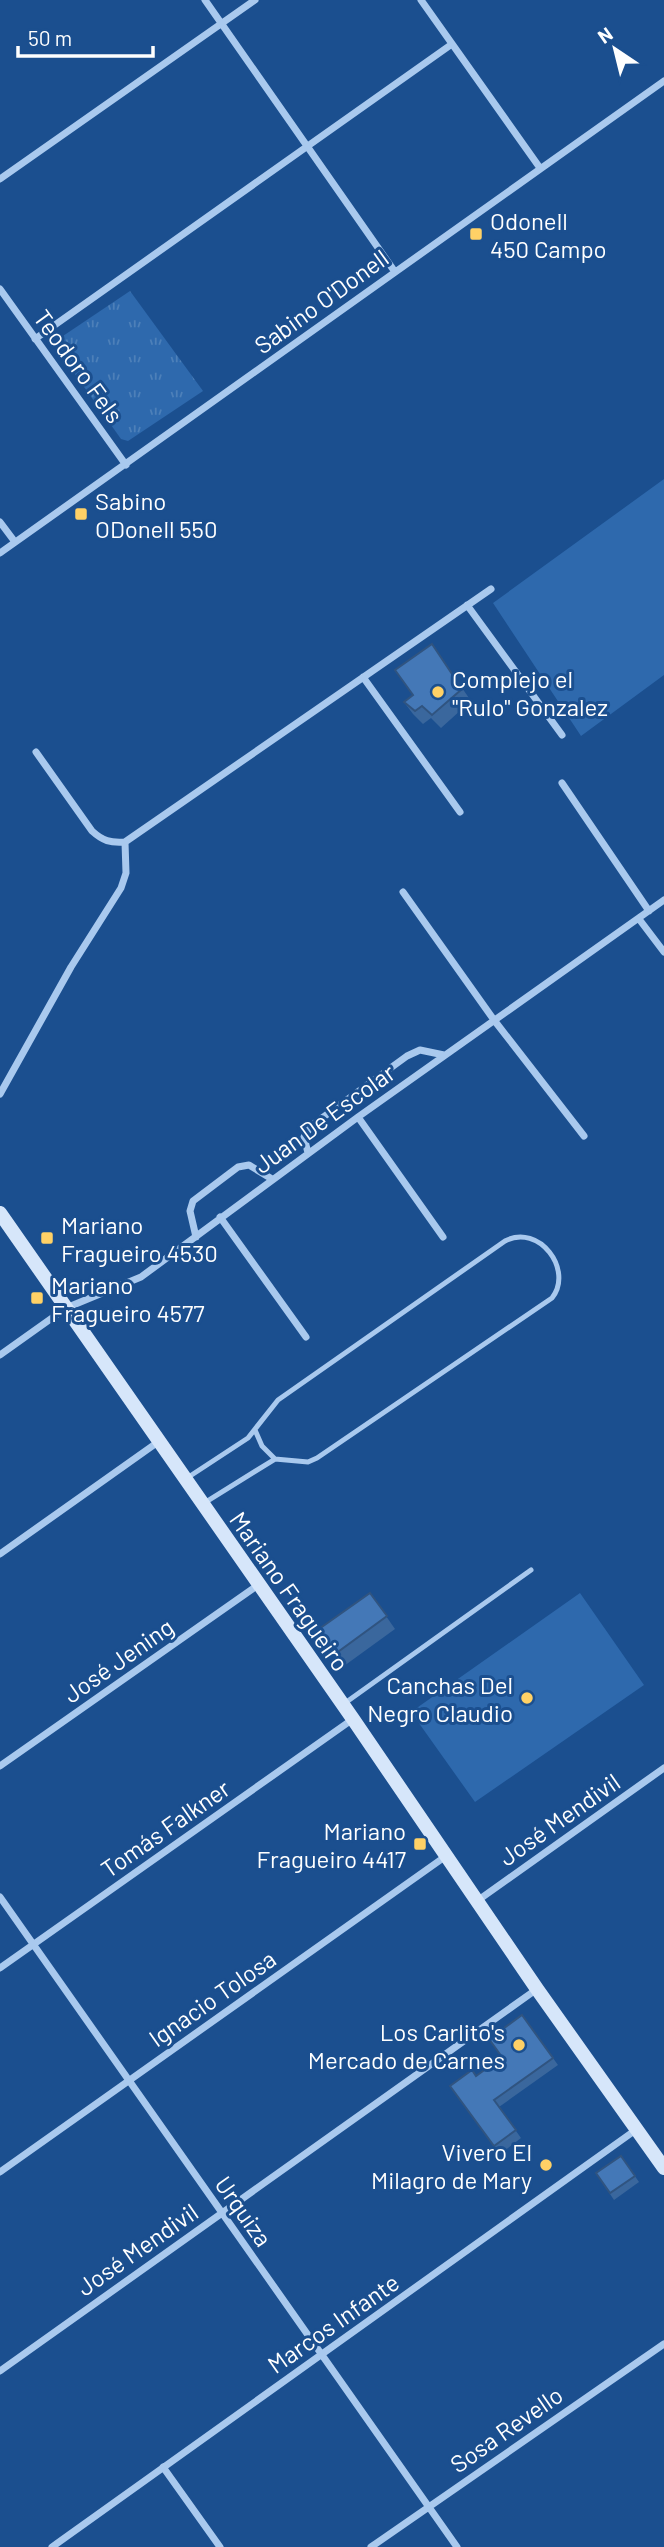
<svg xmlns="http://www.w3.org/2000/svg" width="664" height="2547" viewBox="0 0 664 2547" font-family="Barlow,sans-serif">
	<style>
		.park { fill: url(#park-tufts) }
		.pitch { fill: #2e69ad }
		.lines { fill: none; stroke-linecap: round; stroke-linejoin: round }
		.lane { stroke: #a9c9ee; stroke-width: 5 }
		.street { stroke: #a9c9ee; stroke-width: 7 }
		.secondary { stroke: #d6e6fa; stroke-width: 14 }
		.wall { fill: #3a679d }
		.building { fill: #4478b7; stroke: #305480; stroke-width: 2 }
		.poi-dot { fill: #ffd166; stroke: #1b4f8f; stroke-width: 2.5 }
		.labels { text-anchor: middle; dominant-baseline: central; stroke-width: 6; stroke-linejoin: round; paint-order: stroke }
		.poi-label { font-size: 24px; fill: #fff; stroke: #1b4f8f; text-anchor: start }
		.street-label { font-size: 24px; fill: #fff; stroke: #1b4f8f }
	</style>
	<defs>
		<pattern id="park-tufts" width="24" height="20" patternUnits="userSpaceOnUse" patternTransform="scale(1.75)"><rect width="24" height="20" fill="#2e69ad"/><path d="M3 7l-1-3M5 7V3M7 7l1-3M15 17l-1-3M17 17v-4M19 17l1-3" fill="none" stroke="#4d80b9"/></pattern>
	</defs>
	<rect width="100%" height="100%" fill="#1b4f8f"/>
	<!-- park -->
	<path class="park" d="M130,291l73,100 -75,50 -7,-2 -61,-86v-15z"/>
	<!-- pitch -->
	<path class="pitch" d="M664,479v196l-83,61 -88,-133z
		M580,1593l64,92 -169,117 -64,-90z"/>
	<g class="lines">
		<!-- lane -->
		<path class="lane" d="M255,1430l7,16 13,13
			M187,1478l61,-40 30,-38 227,-159c34,-18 69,29 47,57l-235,160 -9,4 -33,-3 -71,44
			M345,1703l186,-133"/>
		<!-- street -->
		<path class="street" d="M205,0l190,272
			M421,0l119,168
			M0,179l255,-179
			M0,289l126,176
			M35,339l417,-295
			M0,522l15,20
			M0,553l664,-472
			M467,605l95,130
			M363,677l97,135
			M36,752l56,79c11,10 18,12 33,11l366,-253
			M562,783l87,128
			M403,892l91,128 90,116
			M639,919l25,33
			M0,1094l71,-127 50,-79 5,-15 -1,-31
			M358,1117l85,120
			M308,1153l-4,-16 7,-11 96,-70 13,-6 24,5
			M220,1217l86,120
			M196,1237l-6,-26 3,-10 45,-34 11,-2 23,14
			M0,1355l66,-47 75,-31 217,-160 306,-217
			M0,1554l158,-112
			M0,1766l258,-181
			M0,1897l457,650
			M477,1901l187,-133
			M0,1968l353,-249
			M0,2172l446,-316
			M0,2371l537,-382
			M163,2467l57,80
			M52,2547l585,-418
			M371,2547l293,-203"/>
		<!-- secondary -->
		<path class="secondary" d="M0,1213l353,506 184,270 127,179"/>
	</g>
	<!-- wall -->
	<path class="wall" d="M432,644l39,57 -30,27 -10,-10 -8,6 -10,-10 -9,-12 9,-7z
		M370,1593l25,36 -51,37 -25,-37z
		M522,2015l36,50 -59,42 22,31 -21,16 -50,-68 26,-10 26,-19z
		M621,2156l18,26 -25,18 -18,-27z"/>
	<!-- building -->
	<path class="building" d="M432,644l30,45 -30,26 -10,-9 -7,5 -11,-9 9,-7 -18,-25z
		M370,1593l17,23 -52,38 -16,-25z
		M522,2015l31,43 -59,42 22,30 -22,16 -44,-60 22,-16 4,6 26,-19 -13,-18z
		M621,2156l14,20 -25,17 -14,-20z"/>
	<!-- markers -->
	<g class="poi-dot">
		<rect x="469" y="227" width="14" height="14" rx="3.5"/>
		<rect x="74" y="507" width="14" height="14" rx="3.5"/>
		<circle cx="438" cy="692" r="7"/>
		<rect x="40" y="1231" width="14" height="14" rx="3.5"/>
		<rect x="30" y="1291" width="14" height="14" rx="3.5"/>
		<circle cx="527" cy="1698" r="7"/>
		<rect x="413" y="1837" width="14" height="14" rx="3.5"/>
		<circle cx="519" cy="2045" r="7"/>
		<circle cx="546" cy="2165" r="7"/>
	</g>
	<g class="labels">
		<!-- poi labels -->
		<g class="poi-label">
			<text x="490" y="220">Odonell<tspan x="490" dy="28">450 Campo</tspan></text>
			<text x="95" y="500">Sabino<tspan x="95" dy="28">ODonell 550</tspan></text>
			<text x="452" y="678">Complejo el<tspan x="452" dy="28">"Rulo" Gonzalez</tspan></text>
			<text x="61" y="1224">Mariano<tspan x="61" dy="28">Fragueiro 4530</tspan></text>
			<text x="51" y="1284">Mariano<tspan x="51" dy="28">Fragueiro 4577</tspan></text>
			<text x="513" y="1684" text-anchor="end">Canchas Del<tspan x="513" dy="28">Negro Claudio</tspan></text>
			<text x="406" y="1830" text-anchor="end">Mariano<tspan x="406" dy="28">Fragueiro 4417</tspan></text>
			<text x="505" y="2031" text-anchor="end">Los Carlito's<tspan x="505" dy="28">Mercado de Carnes</tspan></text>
			<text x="532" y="2151" text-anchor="end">Vivero El<tspan x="532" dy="28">Milagro de Mary</tspan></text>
		</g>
		<!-- street labels -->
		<g class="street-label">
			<text transform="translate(321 301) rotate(-36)">Sabino O'Donell</text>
			<text transform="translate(79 366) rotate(54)">Teodoro Fels</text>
			<text transform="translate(324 1118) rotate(-36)">Juan De Escolar</text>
			<text transform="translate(290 1591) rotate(55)">Mariano Fragueiro</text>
			<text transform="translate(118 1660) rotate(-35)">José Jening</text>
			<text transform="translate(559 1819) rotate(-35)">José Mendivil</text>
			<text transform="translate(165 1828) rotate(-35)">Tomás Falkner</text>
			<text transform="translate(212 1998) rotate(-35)">Ignacio Tolosa</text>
			<text transform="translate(244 2211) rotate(55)">Urquiza</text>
			<text transform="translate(137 2249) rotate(-35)">José Mendivil</text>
			<text transform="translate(333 2323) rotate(-35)">Marcos Infante</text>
			<text transform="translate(506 2429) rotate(-35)">Sosa Revello</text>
		</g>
	</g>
	<!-- north arrow -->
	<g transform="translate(615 49) rotate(325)" stroke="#1b4f8f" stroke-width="5" paint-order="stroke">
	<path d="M0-5L12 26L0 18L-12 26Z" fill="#ffffff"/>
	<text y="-10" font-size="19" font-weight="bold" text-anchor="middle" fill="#ffffff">N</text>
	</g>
	<!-- scale -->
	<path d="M18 46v10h135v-10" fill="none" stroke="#ffffff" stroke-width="3.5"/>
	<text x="28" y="46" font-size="21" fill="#ffffff" stroke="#1b4f8f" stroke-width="5" paint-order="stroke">50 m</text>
</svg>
